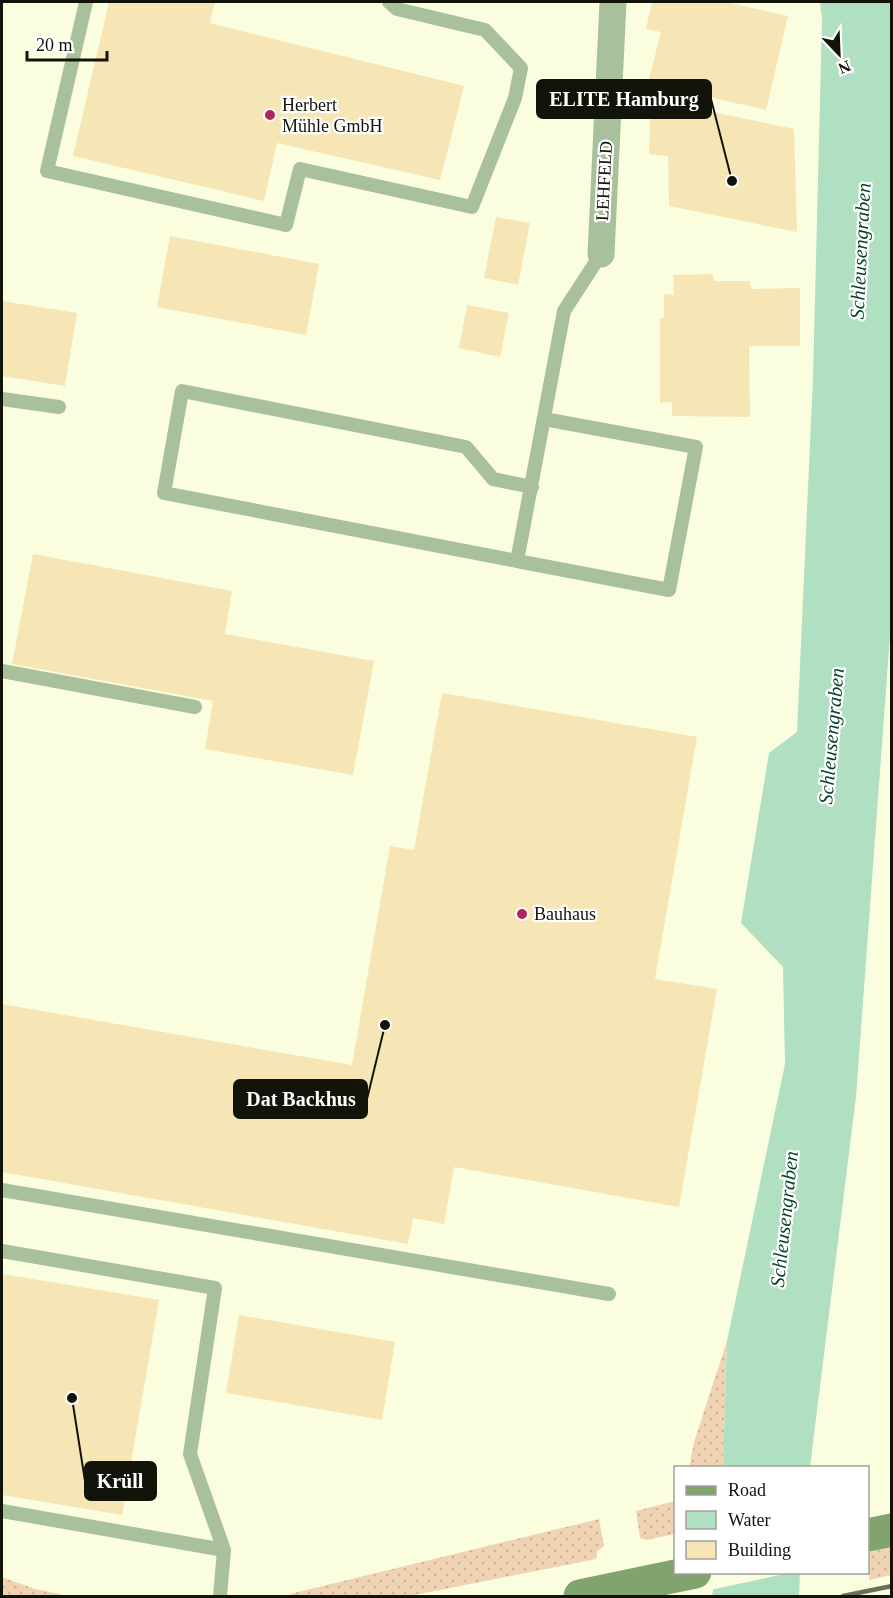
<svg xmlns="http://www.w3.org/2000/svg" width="893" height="1598" viewBox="0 0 893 1598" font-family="Georgia,serif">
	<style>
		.grass { fill: url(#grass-dots) }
		.water { fill: #b0e0c1 }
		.pier { fill: #fafede }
		.building { fill: #f6e5b5 }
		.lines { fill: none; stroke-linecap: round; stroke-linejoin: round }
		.service { stroke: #a9c09c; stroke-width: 14 }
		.minor { stroke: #a9c09c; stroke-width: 27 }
		.secondary { stroke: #81a36e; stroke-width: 33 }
		.rail { stroke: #6b6d5a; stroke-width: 4.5 }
		.poi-dot { fill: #b2245b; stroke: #fff; stroke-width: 2 }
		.labels { text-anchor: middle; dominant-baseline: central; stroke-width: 4.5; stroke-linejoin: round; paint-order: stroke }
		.poi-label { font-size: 18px; fill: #131409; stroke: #fff; text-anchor: start }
		.street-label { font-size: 18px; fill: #131409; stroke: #fff }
		.water-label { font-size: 20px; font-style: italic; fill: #084327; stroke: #fff }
		.leader { fill: none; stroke: #131409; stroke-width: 2 }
		.callout-dot { fill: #131409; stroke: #fff; stroke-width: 2 }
		.callout { fill: #131409; stroke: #131409; stroke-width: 2 }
		.callout-label { font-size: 20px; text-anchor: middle; font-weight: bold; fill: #fff }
	</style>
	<defs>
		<pattern id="grass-dots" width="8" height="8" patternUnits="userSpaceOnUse" patternTransform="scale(1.5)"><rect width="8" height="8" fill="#f0d3b3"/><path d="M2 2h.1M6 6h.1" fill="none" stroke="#cdb499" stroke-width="1.8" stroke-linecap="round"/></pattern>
	</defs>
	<rect width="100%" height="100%" fill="#fafede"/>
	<!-- grass -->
	<path class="grass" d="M727,1341l-4,126 -34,1 5,-26z
		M675,1501v33l-29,6 -6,-2 -4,-27z
		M599,1519l5,27 -7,5 -1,8 -186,37h-126l14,-4z
		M891,1547v28l-22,5 1,-28z
		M2,1577l33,12 33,7h-66z"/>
	<!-- water -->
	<path class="water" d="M820,2h71v620l-35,475 -46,370h-87l4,-126 58,-277 -2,-97 -42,-44 28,-170 28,-21 16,-355 9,-358z
		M716,1573h84l-1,23h-87z"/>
	<!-- pier -->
	<path class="pier" d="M713,1572h76v1l-79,17z"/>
	<!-- building -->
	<path class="building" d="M109,2h106l-5,21 254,63 -24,94 -163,-37 -13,58 -191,-45z
		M652,2h74l62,14 -22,94 -118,-27 13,-51 -15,-3z
		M651,99l143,30 3,103 -128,-26 -1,-50 -19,-2z
		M496,217l34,6 -12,62 -34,-7z
		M170,236l149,28 -13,71 -149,-28z
		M713,274l1,7h36l1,8 49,-1v58h-51l1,71 -78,-1v-14l-12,1v-85h4v-24l10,1 -1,-20z
		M2,301l75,12 -12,73 -63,-10z
		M467,305l42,8 -9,44 -41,-9z
		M33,554l199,37 -7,43 149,27 -21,114 -148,-26 8,-48 -201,-37z
		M442,693l255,44 -42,242 62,10 -38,218 -225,-40 -10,57 -31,-6 -5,26 -406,-72v-168l350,61 38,-219 24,4z
		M2,1274l157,26 -37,215 -120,-20z
		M239,1315l156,27 -13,78 -156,-27z"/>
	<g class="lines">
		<!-- service -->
		<path class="service" d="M86,2l-39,169 239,54 14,-56 172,38 43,-109 6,-30 -36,-38 -88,-21 -8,-7
			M2,399l57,8
			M532,487l-39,-8 -27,-32 -284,-56 -18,102 353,68 47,-250 37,-57
			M517,561l152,29 27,-143 -152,-28
			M2,671l193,36
			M2,1190l607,104
			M2,1251l213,37 -25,166 34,96 -4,46
			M2,1511l222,39"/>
		<!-- minor -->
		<path class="minor" d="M601,254l12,-252"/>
		<!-- secondary -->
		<path class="secondary" d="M868,1535l24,-5
			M580,1596l115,-24"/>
		<!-- rail -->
		<path class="rail" d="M843,1596l49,-10"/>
	</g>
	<!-- markers -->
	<g class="poi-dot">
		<circle cx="270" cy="115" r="6"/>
		<circle cx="522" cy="914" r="6"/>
	</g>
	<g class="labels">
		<!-- poi labels -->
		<g class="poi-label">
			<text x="282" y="105">Herbert<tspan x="282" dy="21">Mühle GmbH</tspan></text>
			<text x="534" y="914">Bauhaus</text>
		</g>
		<!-- street labels -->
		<g class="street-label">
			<text transform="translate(604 181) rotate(-87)">LEHFELD</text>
		</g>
		<!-- water labels -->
		<g class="water-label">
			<text transform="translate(860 251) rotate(-87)">Schleusengraben</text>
			<text transform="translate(831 736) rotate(-85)">Schleusengraben</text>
			<text transform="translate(784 1219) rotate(-84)">Schleusengraben</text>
		</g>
	</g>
	<!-- callouts -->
	<path class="leader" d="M732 181L711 99M385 1025L367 1099M72 1398L85 1481"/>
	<g class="callout-dot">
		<circle cx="732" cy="181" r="6"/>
		<circle cx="385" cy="1025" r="6"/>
		<circle cx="72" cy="1398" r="6"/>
	</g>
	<g class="callout">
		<rect x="537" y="80" width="174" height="38" rx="6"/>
		<rect x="234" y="1080" width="133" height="38" rx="6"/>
		<rect x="85" y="1462" width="71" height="38" rx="6"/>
	</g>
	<g class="callout-label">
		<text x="624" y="106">ELITE Hamburg</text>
		<text x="301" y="1106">Dat Backhus</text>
		<text x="120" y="1488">Krüll</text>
	</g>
	<!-- border -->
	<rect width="893" height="1598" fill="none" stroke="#131409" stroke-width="6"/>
	<!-- legend -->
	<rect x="674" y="1466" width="195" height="108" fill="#ffffff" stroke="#a1a19d" stroke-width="1.5"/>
	<rect x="686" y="1486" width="30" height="9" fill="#81a36e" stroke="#a1a19d" stroke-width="1.5"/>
	<text x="728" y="1496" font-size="18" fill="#131409">Road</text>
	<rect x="686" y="1511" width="30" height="18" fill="#b0e0c1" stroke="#a1a19d" stroke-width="1.5"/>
	<text x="728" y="1526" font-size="18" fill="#131409">Water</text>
	<rect x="686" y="1541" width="30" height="18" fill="#f6e5b5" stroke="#a1a19d" stroke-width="1.5"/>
	<text x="728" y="1556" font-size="18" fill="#131409">Building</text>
	<!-- north arrow -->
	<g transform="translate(839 54) rotate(157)" stroke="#ffffff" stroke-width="4.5" paint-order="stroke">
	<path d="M0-4.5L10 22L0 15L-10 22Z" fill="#131409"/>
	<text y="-9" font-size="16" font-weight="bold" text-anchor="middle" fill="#131409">N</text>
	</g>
	<!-- scale -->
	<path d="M27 51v9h80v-9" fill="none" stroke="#131409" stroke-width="3"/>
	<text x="36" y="51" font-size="18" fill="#131409" stroke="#ffffff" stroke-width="4.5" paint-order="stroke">20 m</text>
</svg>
